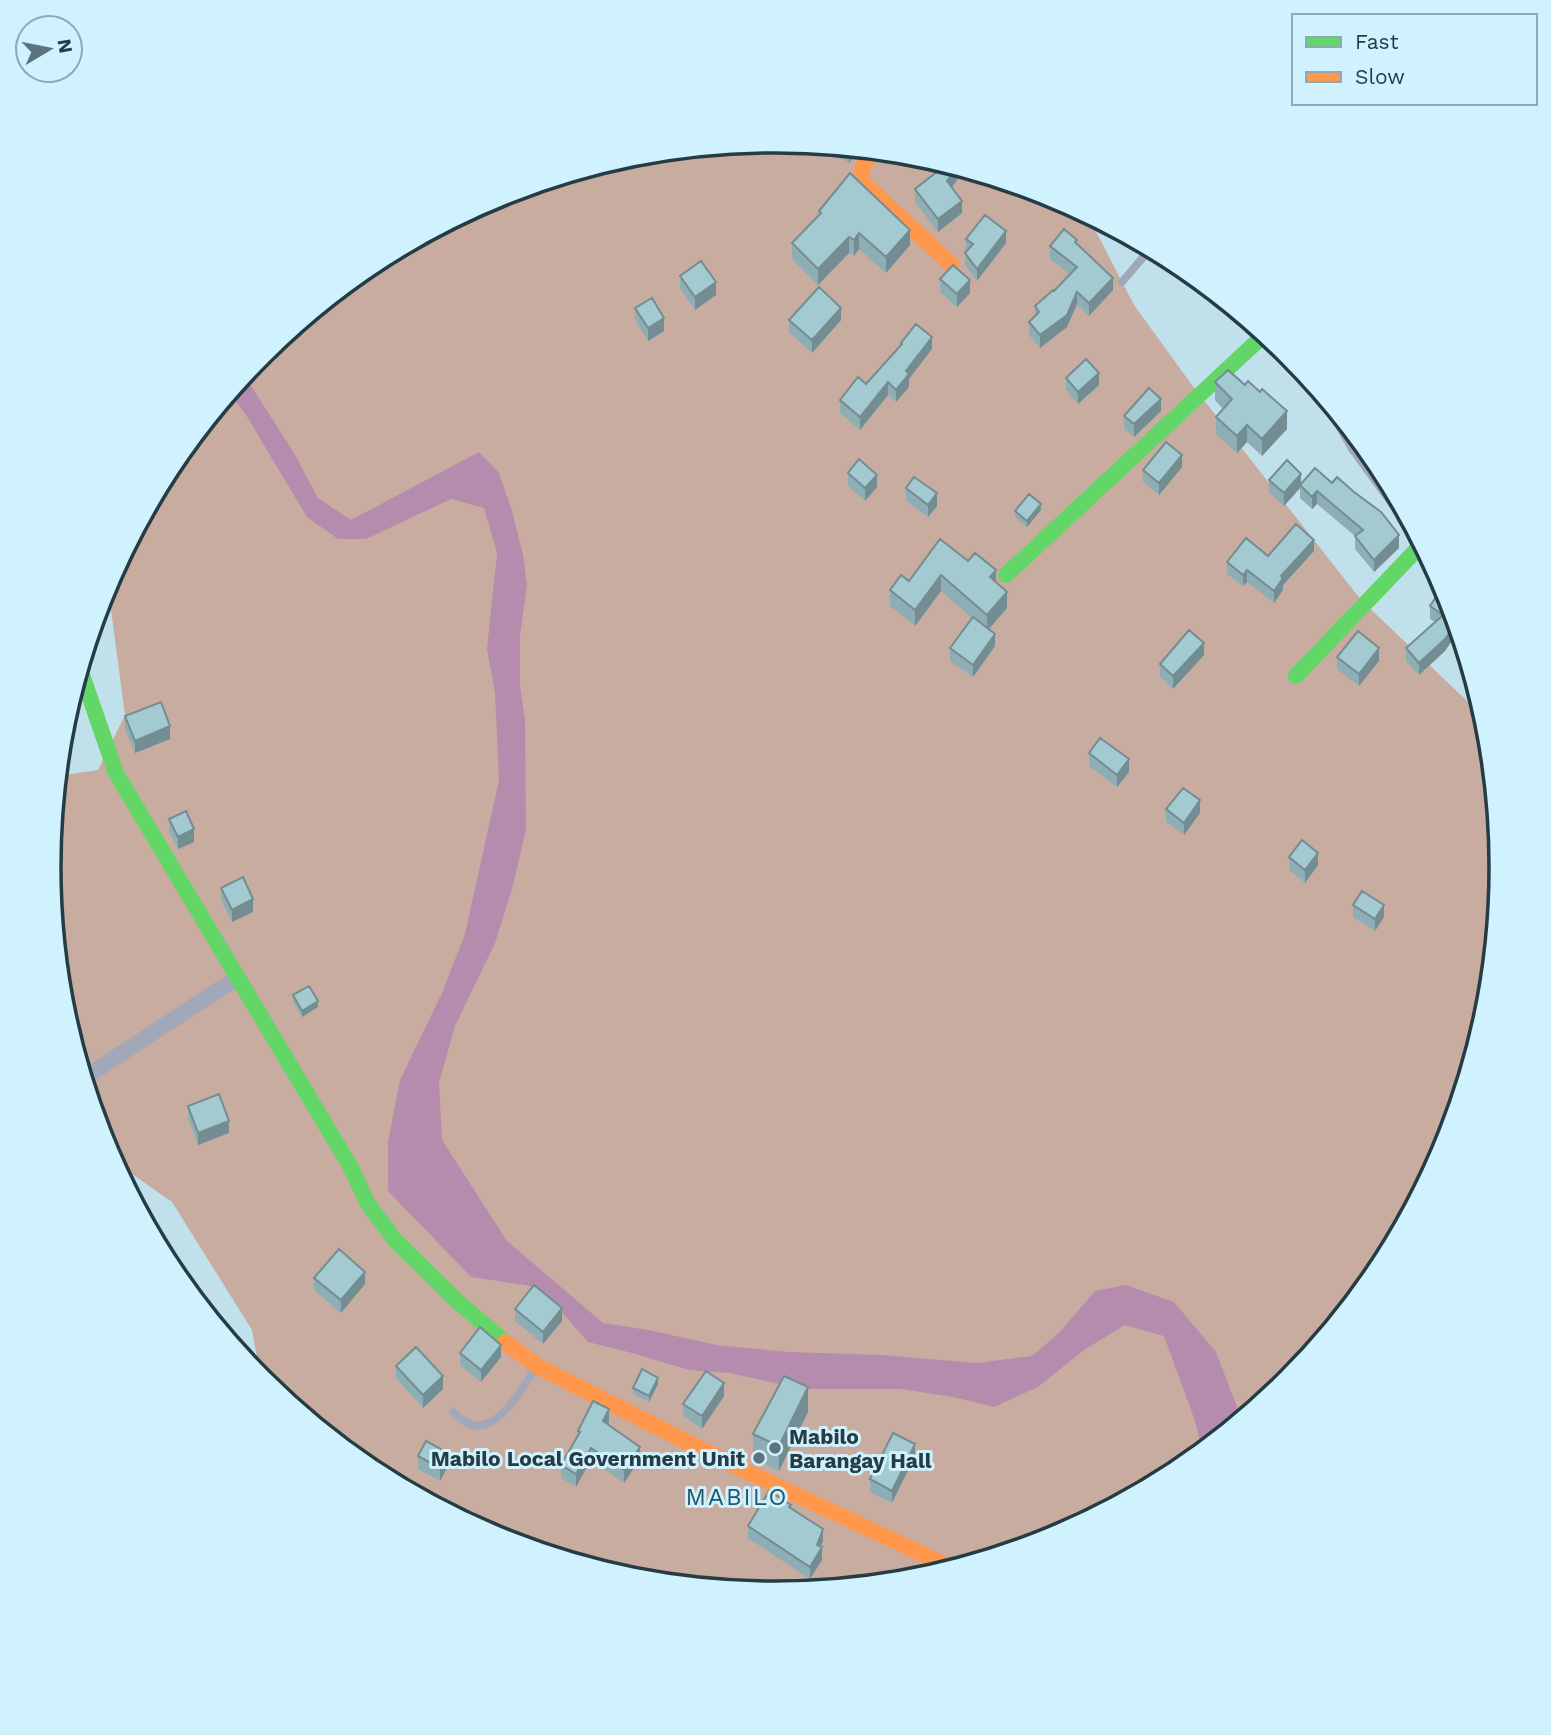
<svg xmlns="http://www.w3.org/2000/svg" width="1551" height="1735" viewBox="0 0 1551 1735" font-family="'Work Sans',sans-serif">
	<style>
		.forest { fill: #c8ac9f }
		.water { fill: #b58cae }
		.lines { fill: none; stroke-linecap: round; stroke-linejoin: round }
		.lane { stroke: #a3a8b9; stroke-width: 8 }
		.street { stroke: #a3a8b9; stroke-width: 16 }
		.fast { stroke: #63d668; stroke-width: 16 }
		.slow { stroke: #ff974d; stroke-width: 16 }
		.wall { fill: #8daeb4 }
		.shaded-wall { fill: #738d92 }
		.building { fill: #a4cad1; stroke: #738d92; stroke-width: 2 }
		.poi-dot { fill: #5b757f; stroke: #d0f1fe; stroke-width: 2.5 }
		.labels { text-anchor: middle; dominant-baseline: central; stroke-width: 6; stroke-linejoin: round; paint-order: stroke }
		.poi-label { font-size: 21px; font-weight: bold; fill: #253c44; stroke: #d0f1fe; text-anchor: start }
		.quarter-label { font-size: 24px; letter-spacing: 2px; fill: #20586a; stroke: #d0f1fe }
		.rim { fill: none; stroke: #253c44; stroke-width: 3.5 }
	</style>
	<rect width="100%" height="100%" fill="#c0e0ec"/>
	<!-- forest -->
	<path class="forest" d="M776,141l142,14 136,41 33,18 47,91 58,80 169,215 125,119 2,7 14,142 -14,142 -41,136 -68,125 -90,110 -110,91 -126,67 -136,41 -142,14 -142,-14 -136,-41 -125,-68 -111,-91 -9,-50 -80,-128 -60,-42 -8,-15 -41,-136 -14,-142 9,-91 40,-6 27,-55 -17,-128h-2l66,-123 90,-110 110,-91 126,-67 136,-41z"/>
	<!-- water -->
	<path class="water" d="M243,377l10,12 41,64 24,45 33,22 128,-68 20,21 13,38 11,44 4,30 -7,51v50l5,34 1,110 -14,59 -17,54 -40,83 -16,57 3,57 65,101 96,82 45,7 69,15 72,7 94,3 94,8 55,-7 27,-23 36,-42 31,-6 48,17 42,50 26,68 -39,32 -8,-31 -31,-85 -39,-11 -41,25 -46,37 -44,20 -41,-10 -51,-8h-99l-74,-16 -40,-3 -57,-17 -44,-11 -29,-33 -28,-23 -60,-9 -83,-86v-49l12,-62 42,-87 23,-59 34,-154 -4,-87 -8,-44 10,-96 -13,-45 -33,-9 -85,40h-28l-31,-22 -61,-102 -16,-22z"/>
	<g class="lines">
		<!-- lane -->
		<path class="lane" d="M1122,282l29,-34
			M453,1412c36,39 64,-17 83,-44"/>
		<!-- street -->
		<path class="street" d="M1333,407l22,39 58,80
			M84,1078l154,-101"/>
		<!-- fast -->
		<path class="fast" d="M1006,575l259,-241
			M80,669l36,104 234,393 18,38 27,36 62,61 48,41
			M1296,676l126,-132"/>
		<!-- slow -->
		<path class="slow" d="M875,151c-8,10 -18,18 -12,32l88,81
			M505,1342l32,24 200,101 217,102"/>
	</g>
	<!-- wall -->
	<path class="wall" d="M830,146l29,3 -10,14 -19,-12z
		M937,161l28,8 -14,18 11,26 -24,19 -23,-30v-13l25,-20 -3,-2z
		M819,211l91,34 -24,28 -27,-24 -5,7 -5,-3 -31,32 -26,-26v-16l27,-27z
		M966,239l40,4 -29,38 -12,-16z
		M1077,244l36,46 -24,26 -12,-12 -10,23 -27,21 -11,-13v-13l6,-6v-10l19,-15 16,-17 -20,-15v-13z
		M680,276l36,19 -21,15 -15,-22z
		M940,279l30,14 -13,14 -17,-15z
		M635,308l29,23 -16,10 -13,-21z
		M789,320h52l-29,33 -23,-21z
		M901,343l31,6 -23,30v8l-13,15 -8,-7 -28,35 -20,-17v-13l26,-16 35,-38z
		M1066,378l33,7 -21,19 -12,-14z
		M1215,382l72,47 -25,27 -15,-14 -10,11 -21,-19v-17l7,-8 -8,-9z
		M1161,411l-27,26 -10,-8v-13z
		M1182,467l-23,28 -16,-13v-12z
		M1315,468l84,80 -25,24 -19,-23v-13l-38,-32 -5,5 -12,-11v-10l-16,18 -15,-13v-13l32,3z
		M848,473l29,14 -12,14 -17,-15z
		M906,488l31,18 -9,11 -22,-16z
		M1041,510l-14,17 -12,-10v-6z
		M940,539l56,43 11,26 -18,21 6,17 -22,31 -23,-16v-13l22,-30 -31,-27 -26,35 -25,-20v-16l19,-9z
		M1314,551l-31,34v5l-9,13 -27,-21 -4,4 -16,-12v-12l41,-6z
		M1444,585l1,66 -26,24 -13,-14v-13l29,-26 -5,-3v-13z
		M1204,655l-31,34 -13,-12v-13z
		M1337,657l42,4 -20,25 -22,-17z
		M125,716l45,23 -35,14 -10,-24z
		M1089,753l40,19 -12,15 -28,-21z
		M1166,809l34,4 -16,22 -18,-13z
		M169,819l25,23 -16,7 -9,-18z
		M1289,857l29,8 -13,18 -16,-13z
		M221,888l32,24 -21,10 -11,-22z
		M1353,905l31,12 -9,14 -22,-14z
		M293,995l25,12 -16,10 -9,-16z
		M188,1106l41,27 -31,12 -10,-27z
		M314,1278l51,6 -24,29 -27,-23z
		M515,1309l47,12 -19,23 -28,-23z
		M460,1353l41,4 -20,25 -21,-17z
		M396,1366l47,23 -20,19 -27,-30z
		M658,1384l-9,18 -16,-8v-6z
		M724,1396l-22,33 -19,-13v-12z
		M808,1412l-29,59 -26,-12v-25z
		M609,1422l-1,2 32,35 -16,24 -33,-23 -15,27 -15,-9v-13l17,-28v-6z
		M418,1456l30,10 -8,15 -22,-12z
		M915,1456l-23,47 -22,-11v-13z
		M791,1509l32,32 -2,6 1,13 -12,19 -62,-41v-12z"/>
	<!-- shaded-wall -->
	<path class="shaded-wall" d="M850,148l9,1 -10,14v-12z
		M957,167l8,2 -18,25v-13z
		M962,201v12l-24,19v-13z
		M910,230v15l-24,28v-16z
		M1006,231v12l-29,38v-12z
		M859,233v16l-5,7v-16z
		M849,237v16l-31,32v-16z
		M1113,278v12l-24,26v-13z
		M970,280v13l-13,14v-13z
		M716,282v13l-21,15v-13z
		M1077,292v12l-10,23 -27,21v-13z
		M841,308v12l-29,33v-13z
		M664,318v13l-16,10v-13z
		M932,337v12l-23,30v8l-13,15v-12l10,-19z
		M1099,373v12l-21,19v-12z
		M888,382v13l-28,35v-13z
		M1161,399v12l-27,26v-13z
		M1287,411v18l-25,27v-17z
		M1247,425v17l-10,11v-17z
		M1182,455v12l-23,28v-12z
		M1301,474v12l-1,-1v3l-16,18v-13z
		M877,475v12l-12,14v-13z
		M1317,491v13l-5,5v-12z
		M937,493v13l-9,11v-12z
		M1041,504v6l-14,17v-6z
		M1399,535v13l-25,24v-12z
		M1314,540v11l-31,34v5l-9,13v-12l7,-15z
		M996,570v16l-6,-9z
		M1247,570v12l-4,4v-11z
		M941,575v16l-26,35v-16z
		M1007,592v16l-20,23v-16z
		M1457,622l2,9 -14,20 -26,24v-12z
		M995,634v12l-22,31v-12z
		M1204,643v12l-31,34v-13z
		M1379,648v13l-20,25v-12z
		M170,726v13l-35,14v-12z
		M1129,759v13l-12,15v-12z
		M1200,800v13l-16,22v-12z
		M194,829v13l-16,7v-12z
		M1318,853v12l-13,18v-13z
		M253,899v13l-21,10v-12z
		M1384,905v12l-9,14v-12z
		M318,1001v6l-16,10v-6z
		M229,1121v12l-31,12v-12z
		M365,1272v12l-24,29v-13z
		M562,1308v13l-19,23v-12z
		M501,1345v12l-20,25v-12z
		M443,1376v13l-20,19v-13z
		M658,1378v6l-9,18v-6z
		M724,1383v13l-22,33v-13z
		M808,1387v25l-29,59v-25z
		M609,1409v13l-6,11v-12z
		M915,1444v12l-23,47v-12z
		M640,1447v12l-16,24v-13z
		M591,1448v12l-15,27v-13z
		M448,1453v13l-8,15v-13z
		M823,1529v12l-5,12 4,-6v13l-12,19v-12z"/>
	<!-- building -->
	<path class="building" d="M947,164l10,3 -10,14 15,20 -24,18 -23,-30z
		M850,173l60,57 -24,27 -27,-24 -5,7 -5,-3 -31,32 -26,-26 29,-30 -2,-2z
		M985,215l21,16 -29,38 -12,-16 8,-9 -7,-5z
		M1064,229l13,11 -2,2 38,36 -24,25 -12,-11 -10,23 -27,20 -11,-13 10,-10 -4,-6 18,-16 1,1 23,-24 -27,-21z
		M701,261l15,21 -21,15 -15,-21z
		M953,265l17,15 -13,14 -17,-15z
		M819,287l22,21 -29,32 -23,-20z
		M652,298l12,20 -16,10 -13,-20z
		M916,324l16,13 -26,34 3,3 -13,16 -8,-8 -28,35 -20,-17 18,-23 8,7 36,-40 -1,-1z
		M1086,359l13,14 -21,19 -12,-14z
		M1228,370l17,15 3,-4 12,11 2,-3 25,22 -25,28 -15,-14 -10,11 -21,-19 16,-18 -17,-17z
		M1149,388l12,11 -27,25 -10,-8z
		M1166,442l16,13 -23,28 -16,-13z
		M859,459l18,16 -12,13 -17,-15z
		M1287,460l14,14 -17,19 -15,-13z
		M1315,468l17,15 5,-6 17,15 27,20 18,23 -25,25 -19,-24 8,-6 -46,-39 -5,6 -12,-12z
		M914,477l23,16 -9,12 -22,-17z
		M1029,494l12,10 -14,17 -12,-10z
		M1296,524l18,16 -33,36 2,2 -9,13 -27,-21 -4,5 -16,-13 19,-24 22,18z
		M940,539l28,22 7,-8 21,17 -6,7 17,15 -20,23 -46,-40 -26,35 -25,-20 11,-15 8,6z
		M1444,585l13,37 -12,17 -26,24 -13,-15 37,-33 -13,-9z
		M973,617l22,17 -22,31 -23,-17z
		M1189,630l15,13 -31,33 -13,-12z
		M1358,631l21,17 -20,26 -22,-17z
		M161,702l9,24 -35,15 -10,-25z
		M1100,738l29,21 -12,16 -28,-22z
		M1183,788l17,12 -16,23 -18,-14z
		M186,811l8,18 -16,8 -9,-18z
		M1302,840l16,13 -13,17 -16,-13z
		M243,877l10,22 -21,11 -11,-22z
		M1362,891l22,14 -9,14 -22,-14z
		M309,986l9,15 -16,10 -9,-16z
		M219,1094l10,27 -31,12 -10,-27z
		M339,1249l26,23 -24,28 -27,-22z
		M534,1285l28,23 -19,24 -28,-23z
		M480,1327l21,18 -20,25 -21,-17z
		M416,1347l27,29 -20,19 -27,-29z
		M642,1369l16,9 -9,18 -16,-8z
		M706,1371l18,12 -22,33 -19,-12z
		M784,1376l24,11 -29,59 -26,-12z
		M593,1401l16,8 -6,12 37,26 -16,23 -33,-22 -15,26 -15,-9 19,-33 -2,-1z
		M893,1433l22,11 -23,47 -22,-12z
		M426,1441l22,12 -8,15 -22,-12z
		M769,1491l22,14 -2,2 34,22 -6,16 5,2 -12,20 -62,-41z
		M1069,1519l10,6 -21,11z
		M885,1574l12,8 -18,2z"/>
	<!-- markers -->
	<g class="poi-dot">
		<circle cx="775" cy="1448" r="7"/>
		<circle cx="759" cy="1458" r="7"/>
	</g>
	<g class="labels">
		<!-- poi labels -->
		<g class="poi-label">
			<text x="789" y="1436">Mabilo<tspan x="789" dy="24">Barangay Hall</tspan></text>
			<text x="745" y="1458" text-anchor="end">Mabilo Local Government Unit</text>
		</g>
		<!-- quarter labels -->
		<g class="quarter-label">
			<text x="737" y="1497">MABILO</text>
		</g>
	</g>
	<!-- crop -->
	<path d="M0 0H1551V1735H0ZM61 867a714 714 0 1 1 1428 0a714 714 0 1 1-1428 0Z" fill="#d0f1fe" fill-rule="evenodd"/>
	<path class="rim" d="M61 867a714 714 0 1 1 1428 0a714 714 0 1 1-1428 0Z"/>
	<!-- legend -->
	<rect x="1292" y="14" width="245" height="91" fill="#d0f1fe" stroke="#8ca9b4" stroke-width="2"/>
	<rect x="1306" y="37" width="35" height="10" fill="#63d668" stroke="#8ca9b4" stroke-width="2"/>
	<text x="1355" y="49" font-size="21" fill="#253c44">Fast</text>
	<rect x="1306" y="72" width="35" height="10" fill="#ff974d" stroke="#8ca9b4" stroke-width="2"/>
	<text x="1355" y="84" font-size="21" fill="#253c44">Slow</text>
	<!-- north arrow -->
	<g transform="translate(49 49) rotate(80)"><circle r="33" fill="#d0f1fe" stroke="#8ca9b4" stroke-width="2"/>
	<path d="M0-5L12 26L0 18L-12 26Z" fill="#5b757f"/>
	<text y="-10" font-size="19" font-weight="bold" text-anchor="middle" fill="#253c44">N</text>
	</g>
</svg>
